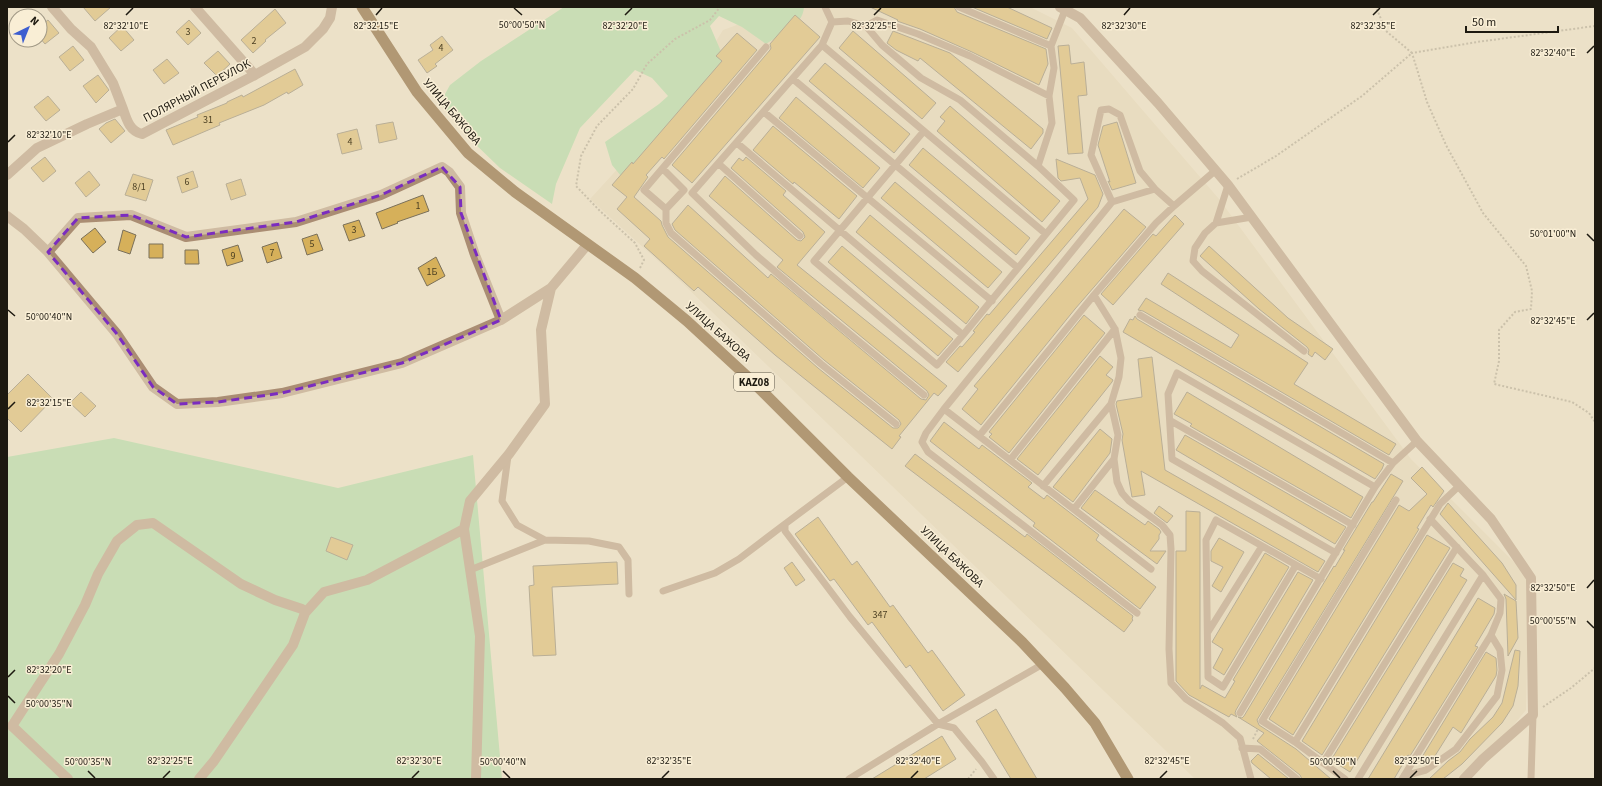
<svg xmlns="http://www.w3.org/2000/svg" width="1602" height="786" viewBox="0 0 1602 786" font-family="'Source Sans 3',sans-serif">
	<style>
		.built { fill: #e3d5b6 }
		.green { fill: #9ed89e }
		.building { fill: #d6b05a; stroke: #7a705a }
		.lines { fill: none; stroke-linecap: round; stroke-linejoin: round }
		.path { stroke: #a39a87; stroke-width: 2; stroke-dasharray: 2 2; stroke-linecap: butt }
		.service { stroke: #aa8d73; stroke-width: 7 }
		.minor { stroke: #aa8d73; stroke-width: 10 }
		.trunk { stroke: #683e0e; stroke-width: 11 }
		.marked { fill: none; stroke: #7b2cbf; stroke-width: 3; stroke-dasharray: 8 5; stroke-linejoin: round }
		.ticks { fill: none; stroke: #1d1910; stroke-width: 1.5 }
		.labels { text-anchor: middle; dominant-baseline: central; stroke-width: 3; stroke-linejoin: round; paint-order: stroke }
		.number-label { font-size: 10px; fill: #4b3f22 }
		.shield { fill: #f9eed5; stroke: #5f594b; stroke-width: 1 }
		.shield-label { font-size: 11px; font-weight: bold; fill: #1d1910 }
		.street-label { font-size: 12px; fill: #1d1910; stroke: #f9eed5 }
		.ticks-label { font-size: 10px; text-anchor: middle; fill: #1d1910; stroke: #f9eed5; stroke-width: 3; stroke-linejoin: round; paint-order: stroke }
	</style>
	<rect width="100%" height="100%" fill="#ece1c8"/>
	<!-- built -->
	<path class="built" d="M776,7h254l42,21 147,171 192,260 118,118 -3,133 -57,69h-274l-515,-498 -90,-82 86,-94 47,-75 52,-19z"/>
	<!-- green -->
	<path class="green" d="M564,7h240c-1,19 -24,28 -38,37l-24,-17 -23,-11 -9,10 16,37 -81,91 -24,22 -9,-11 -7,-23 54,-38 9,-8 -16,-18 -17,-8 -55,58 -24,56 -4,20 -52,-36 -28,-27 -32,-38 10,-18 31,-24z
		M114,438l224,50 135,-33 29,324h-495v-322z"/>
	<!-- building -->
	<path class="building" d="M83,7h28l-16,14z
		M870,7h84l3,5 89,37 2,15 -9,21 -67,-33 -52,-23 -23,-8 1,-1z
		M972,7h35l45,21 -5,11z
		M275,9l11,14 -21,17 1,1 -13,12 -12,-13z
		M795,15l25,22 -128,146 -20,-18 98,-115 1,-2 -1,-4z
		M48,20l11,13 -14,11 -5,-6v-12z
		M189,20l12,13 -13,12 -12,-13z
		M122,26l12,14 -13,11 -12,-13z
		M853,31l83,72 -14,16 -83,-71z
		M893,31l57,22 93,76v4l-12,16 -111,-91 -2,3 -22,-11 -9,-7z
		M737,33l20,17 -93,109 -2,-2 -16,18 2,2 -14,20 27,24 1,4 6,12 150,131 75,60h5l3,-4 -2,-4 -75,-60 -149,-130 -3,-6 16,-19 80,73 3,-4 150,125 5,1 3,-5 -2,-4 -150,-124 6,-7 -74,-64 16,-20 72,64 4,1 4,-4 -2,-5 -72,-64 8,-10 4,3 3,-4 40,34 -3,4 42,37 -28,33 150,121 -9,10 -4,-3 -35,43 2,1 -9,12 -117,-94 -77,-68 -4,4 -50,-45 6,-7 -33,-30 10,-12 -15,-12 20,-23 1,2 89,-103 -6,-5z
		M442,36l11,14 -18,14 2,2 -10,7 -9,-13 15,-10 -3,-5z
		M1069,45l2,19 13,-2 3,33 -9,1 5,57 -15,1 -10,-108z
		M73,46l11,14 -14,11 -11,-14z
		M218,51l12,13 -13,12 -13,-13z
		M167,59l12,14 -15,11 -11,-14z
		M825,63l85,71 -16,19 -85,-72z
		M295,69l8,16 -15,9 -1,-2 -23,13 -45,18 1,2 -47,20 -7,-15 32,-13 -1,-2 30,-12v-1l15,-7 1,2z
		M98,75l11,15 -13,13 -13,-17z
		M48,96l12,14 -14,11 -12,-14z
		M796,97l84,71 -17,20 -84,-70z
		M950,106l110,95 -18,21 -105,-91 8,-10 -5,-4z
		M115,119l10,12 -14,12 -12,-14 7,-6z
		M393,122l4,17 -18,4 -3,-18z
		M1117,122l19,61 -24,7 -4,-9 2,1 -12,-37 5,-19z
		M773,126l84,70 -18,23 -45,-37 -1,2 -40,-34z
		M357,129l5,20 -20,5 -5,-20z
		M923,148l107,90 -14,17 -107,-90z
		M45,157l11,14 -13,11 -12,-14z
		M1056,159l39,16 8,19 -5,13 -140,165 -12,-10 14,-16 2,1 13,-15 -2,-1 14,-17 2,1 99,-116 -8,-21 -19,3 -3,-3z
		M89,171l11,14 -14,12 -11,-14z
		M193,171l5,16 -16,6 -5,-16z
		M133,174l20,6 -7,21 -21,-6z
		M241,179l5,16 -15,5 -5,-16z
		M895,182l107,90 -14,16 -107,-90z
		M423,195l6,16 -32,11 1,1 -16,6 -6,-16z
		M1124,209l22,18 -71,82 -94,116 -19,-16 16,-20 -4,-3z
		M870,215l109,92 -13,17 -110,-92z
		M1175,215l9,9 -71,81 -12,-11 52,-60 3,2z
		M359,220l6,16 -16,5 -6,-16z
		M95,228l11,14 -13,11 -12,-14z
		M123,230l13,5 -6,19 -12,-4z
		M317,234l6,16 -16,5 -5,-16z
		M277,242l5,16 -15,5 -5,-16z
		M149,244h14v14h-14z
		M238,245l5,16 -16,5 -5,-16z
		M842,246l111,93 -15,17 -110,-94z
		M1209,246l79,72 45,31 -8,11 -10,-8 -3,5 -4,-3 1,-4 -2,-3 -48,-38 -59,-53z
		M185,250h13l1,14h-14z
		M436,257l9,19 -18,10 -9,-18z
		M1168,273l140,90 -14,21 102,60 -7,11 -246,-144 -5,-1 8,-12 85,50 8,-13 -78,-51z
		M1084,315l21,18 -96,120 -20,-16 3,-3 -3,-2z
		M1135,316l2,3 247,145 -2,5 -7,10 -252,-147 7,-13 3,1z
		M1100,356l13,11 -7,8 7,5 -1,2 -74,93 -21,-16z
		M1152,357l13,113 160,91 -7,11 -177,-101 4,24 -13,2 -10,-57 1,-6 -7,-30 1,-3 25,-4 -4,-38z
		M28,374l25,25 -32,33 -14,-14v-23z
		M81,392l15,14 -11,11 -15,-14z
		M1187,392l176,105 -12,21 -161,-92 2,-2 -18,-10z
		M944,422l35,27 3,-4 50,38 -4,4 16,12 3,-4 52,40 -3,5 60,47 -16,22 -107,-83 2,-3 -105,-82z
		M1100,429l12,10 -2,14 -37,49 -20,-15z
		M1185,435l161,92 -11,17 -159,-94z
		M915,454l110,83 2,-3 106,82 -1,3 1,1 -9,12 -219,-166z
		M1422,467l22,24 -11,16 -2,-2 -14,23 2,1 -126,206 -24,-16 130,-214 10,6 18,-17 -16,-16z
		M1391,474l12,7 -146,239 2,5 37,24 35,30h-29l-2,-4 -43,-34 7,-8 -26,-16 4,1 2,-2 90,-150 1,1 10,-17h-2l29,-48h1z
		M1095,490l50,35 3,-4 11,8 2,3 -2,3v4l-9,12h16l-9,13 -76,-56z
		M1448,503l54,60 14,22v15l-76,-86z
		M1159,506l14,10 -6,7 -13,-10z
		M1186,511l14,1v177l2,-4 23,13 10,-17 -2,-1 65,-108 15,8 -77,130 -1,3 2,4 -6,-3 -2,3 -40,-22 -13,-14v-130h10z
		M818,517l34,48 5,-4 33,46 3,-2 35,48 4,-3 33,45 -22,16 -33,-46 -4,3 -34,-46 -4,3 -34,-46 -4,2 -35,-47z
		M1427,535l23,13 -128,207 -20,-14z
		M331,537l22,8 -6,15 -21,-9z
		M1219,538l25,14 -23,40 -9,-6 11,-19 -12,-6v-10z
		M1265,553l24,14 -65,108 -11,-7 10,-19 -11,-7z
		M617,562l1,22 -66,3 4,68 -23,1 -4,-70 5,-1 -1,-19z
		M792,562l13,18 -9,6 -12,-18z
		M1453,563l11,6 -4,7 7,4 -117,192 -19,-12z
		M1504,594l12,7 2,37 -10,18 -2,-57z
		M1478,598l17,10 -1,6 -19,32 3,1 -68,109 -2,-1 -14,24h-26z
		M1515,650l5,1 -2,35 -5,20 -11,17 -40,41 -19,15h-14l19,-18 12,-9 10,-13 23,-22 9,-14z
		M1486,652l10,6 1,12 -1,6 -35,57 -8,-6 -20,32 -9,6 -5,-3z
		M996,709l41,70h-26l-35,-58z
		M942,736l14,23 -32,20h-52z
		M1258,754l31,25h-18l-19,-16 -1,-2z"/>
	<g class="lines">
		<!-- path -->
		<path class="path" d="M1595,26l-118,16 -65,11 15,49 19,43 37,68 43,53 6,25 -1,18 -16,3 -16,18v31l-5,23 78,18 17,11 6,9
			M1237,179l39,-23 86,-60 50,-43 -26,-22 -10,-24
			M640,268l4,-8 -9,-17 -35,-32 -24,-25 5,-30 16,-30 36,-37 14,-25 28,-25 35,-19 10,-13
			M1543,707l28,-19 24,-20
			M1253,739l5,-10
			M968,779l8,-10"/>
		<!-- service -->
		<path class="service" d="M825,7l7,15 -10,23 -130,148 64,62 56,48 112,92
			M959,7l92,39 3,22 -5,28 3,27 -14,43
			M832,22l16,-1 18,5 16,19 39,33 39,22 78,66 36,34 -111,135 -26,30 -123,-104 110,-130
			M866,26l11,-6 41,14 52,22 79,40
			M822,45l224,189
			M1051,46l14,-36
			M766,47l-122,143 22,19v14l5,10 150,131 75,60
			M793,79l225,189
			M764,112l228,189
			M737,143l226,192
			M719,164l81,72
			M663,169l21,21 -18,19
			M1112,202l43,-13
			M1252,217l-36,6 -11,10 -10,15 -2,13 9,10 102,80
			M1216,223l12,-38
			M1094,295l21,34 6,29 -2,19 -8,27 7,31 -4,24 3,23 5,11 7,8 33,24 8,10 1,14 -2,100 2,34 15,16 37,24 17,15 11,41
			M1140,315l253,148 24,-22
			M944,409l168,-207 -21,-47 10,-45 8,-1 11,6 20,56 15,18 19,17
			M1171,421l182,104
			M979,436l172,133
			M508,456l-6,45 15,24 28,15
			M1010,460l105,-131
			M848,477l-63,47v7l65,86 88,107 16,4 28,34 12,17
			M1043,486l68,-82
			M1074,509l40,-50
			M1336,553l-164,-94 -4,-65 9,-21 198,114
			M1296,565l-73,122 -15,-10 -2,-137 10,-20 105,59
			M470,570l75,-30 44,1 30,6 9,13 1,34
			M663,591l52,-18 24,-14 46,-35
			M1137,613l-209,-161 -6,-10 4,-9 18,-24 35,27 115,-141 62,-72 18,-17 42,-36
			M1208,632l54,-86
			M1240,713l135,-226 18,-24
			M1295,742l145,-238 19,-18
			M1242,748l18,1 37,30
			M1323,763l134,-216
			M1404,776l22,-6 30,-21 41,-53 5,-26 -2,-20 -9,-15
			M849,779l89,-55 105,-60
			M1345,779l-50,-37 -33,-21 134,-221
			M1358,779l125,-204
			M1402,779l89,-144 9,-22 1,-14 -18,-24 -53,-56
			M1531,779l2,-64"/>
		<!-- minor -->
		<path class="minor" d="M52,7l19,22 20,18 22,36 10,26
			M195,7l60,68
			M1060,7l20,11 78,85 70,82 189,256 74,78 40,59 2,137 -50,44 -19,20
			M7,175l30,-27 50,-24 36,-15c4,12 7,22 19,25l113,-59 50,-28 18,-18 7,-11 2,-11
			M7,216l17,13 24,23 69,82 36,53 24,17 41,-2 64,-9 120,-30 99,-43 50,-32
			M48,252l30,-34 53,-3 55,22 110,-15 85,-27 61,-28 7,5 11,15 1,26 14,42 26,65
			M464,529l16,107 -4,143
			M68,779l-56,-53 47,-72 26,-49 13,-31 19,-33 20,-16 16,-2 88,61 34,16 27,9 3,4
			M199,779l15,-18 79,-116 12,-32 19,-21 43,-12 97,-51 6,-28 39,-47 36,-50 -4,-74 10,-42 36,-43"/>
		<!-- trunk -->
		<path class="trunk" d="M362,7l55,85 51,61 47,39 120,86 52,43 65,60 96,96 174,165 43,46 30,35 33,56"/>
	</g>
	<!-- marked area -->
	<path d="M0 0H1602V786H0ZM442,167l18,20 1,26 40,107 -99,43 -120,30 -64,9 -41,2 -24,-17 -36,-53 -69,-82 30,-34 53,-3 55,22 110,-15 85,-27z" fill="#ece1c8" fill-opacity=".55" fill-rule="evenodd"/>
	<path class="marked" d="M442,167l18,20 1,26 40,107 -99,43 -120,30 -64,9 -41,2 -24,-17 -36,-53 -69,-82 30,-34 53,-3 55,22 110,-15 85,-27z"/>
	<!-- ticks -->
	<path class="ticks" d="M514,8l8,7M126,15l7,-7M376,15l6,-7M625,15l7,-7M874,15l7,-7M1124,15l6,-7M1373,15l7,-7M1587,53l7,-7M8,142l7,-7M1587,234l7,7M8,310l7,6M1587,320l7,-7M8,409l7,-7M1587,588l7,-8M1587,621l7,7M8,677l7,-7M8,696l7,7M88,771l7,7M503,771l7,7M1333,771l7,7M163,778l7,-7M412,778l7,-7M662,778l7,-7M911,778l7,-7M1160,778l7,-7M1410,778l7,-7"/>
	<g class="labels">
		<!-- number labels -->
		<g class="number-label">
			<text x="188" y="32">3</text>
			<text x="254" y="41">2</text>
			<text x="441" y="48">4</text>
			<text x="208" y="120">31</text>
			<text x="350" y="142">4</text>
			<text x="187" y="182">6</text>
			<text x="139" y="187">8/1</text>
			<text x="418" y="206">1</text>
			<text x="354" y="230">3</text>
			<text x="312" y="244">5</text>
			<text x="272" y="253">7</text>
			<text x="233" y="256">9</text>
			<text x="432" y="272">1Б</text>
			<text x="880" y="615">347</text>
		</g>
		<!-- shield labels -->
		<rect class="shield" x="734" y="373" width="40" height="18" rx="3"/>
		<g class="shield-label">
			<text x="754" y="382">KAZ08</text>
		</g>
		<!-- street labels -->
		<g class="street-label">
			<text transform="translate(197 91) rotate(-28)">ПОЛЯРНЫЙ ПЕРЕУЛОК</text>
			<text transform="translate(452 112) rotate(50)">УЛИЦА БАЖОВА</text>
			<text transform="translate(718 332) rotate(42)">УЛИЦА БАЖОВА</text>
			<text transform="translate(952 557) rotate(44)">УЛИЦА БАЖОВА</text>
		</g>
	</g>
	<g class="ticks-label">
		<text x="522" y="28">50°00'50"N</text>
		<text x="376" y="29">82°32'15"E</text>
		<text x="874" y="29">82°32'25"E</text>
		<text x="1124" y="29">82°32'30"E</text>
		<text x="1373" y="29">82°32'35"E</text>
		<text x="126" y="29">82°32'10"E</text>
		<text x="625" y="29">82°32'20"E</text>
		<text x="1553" y="56">82°32'40"E</text>
		<text x="49" y="138">82°32'10"E</text>
		<text x="1553" y="237">50°01'00"N</text>
		<text x="49" y="320">50°00'40"N</text>
		<text x="1553" y="324">82°32'45"E</text>
		<text x="49" y="406">82°32'15"E</text>
		<text x="1553" y="591">82°32'50"E</text>
		<text x="1553" y="624">50°00'55"N</text>
		<text x="49" y="673">82°32'20"E</text>
		<text x="49" y="707">50°00'35"N</text>
		<text x="170" y="764">82°32'25"E</text>
		<text x="419" y="764">82°32'30"E</text>
		<text x="669" y="764">82°32'35"E</text>
		<text x="918" y="764">82°32'40"E</text>
		<text x="1167" y="764">82°32'45"E</text>
		<text x="1417" y="764">82°32'50"E</text>
		<text x="88" y="765">50°00'35"N</text>
		<text x="503" y="765">50°00'40"N</text>
		<text x="1333" y="765">50°00'50"N</text>
	</g>
	<!-- border -->
	<rect width="1602" height="786" fill="none" stroke="#1d1910" stroke-width="16"/>
	<!-- north arrow -->
	<g transform="translate(28 28) rotate(43)"><circle r="19" fill="#f9eed5" stroke="#a19986"/>
	<path d="M0-3L7 15L0 10L-7 15Z" fill="#3d5ed0"/>
	<text y="-6" font-size="11" font-weight="bold" text-anchor="middle" fill="#1d1910">N</text>
	</g>
	<!-- scale -->
	<path d="M1466 26v6h92v-6" fill="none" stroke="#1d1910" stroke-width="2"/>
	<text x="1472" y="26" font-size="12" fill="#1d1910" stroke="#f9eed5" stroke-width="3" paint-order="stroke">50 m</text>
</svg>
